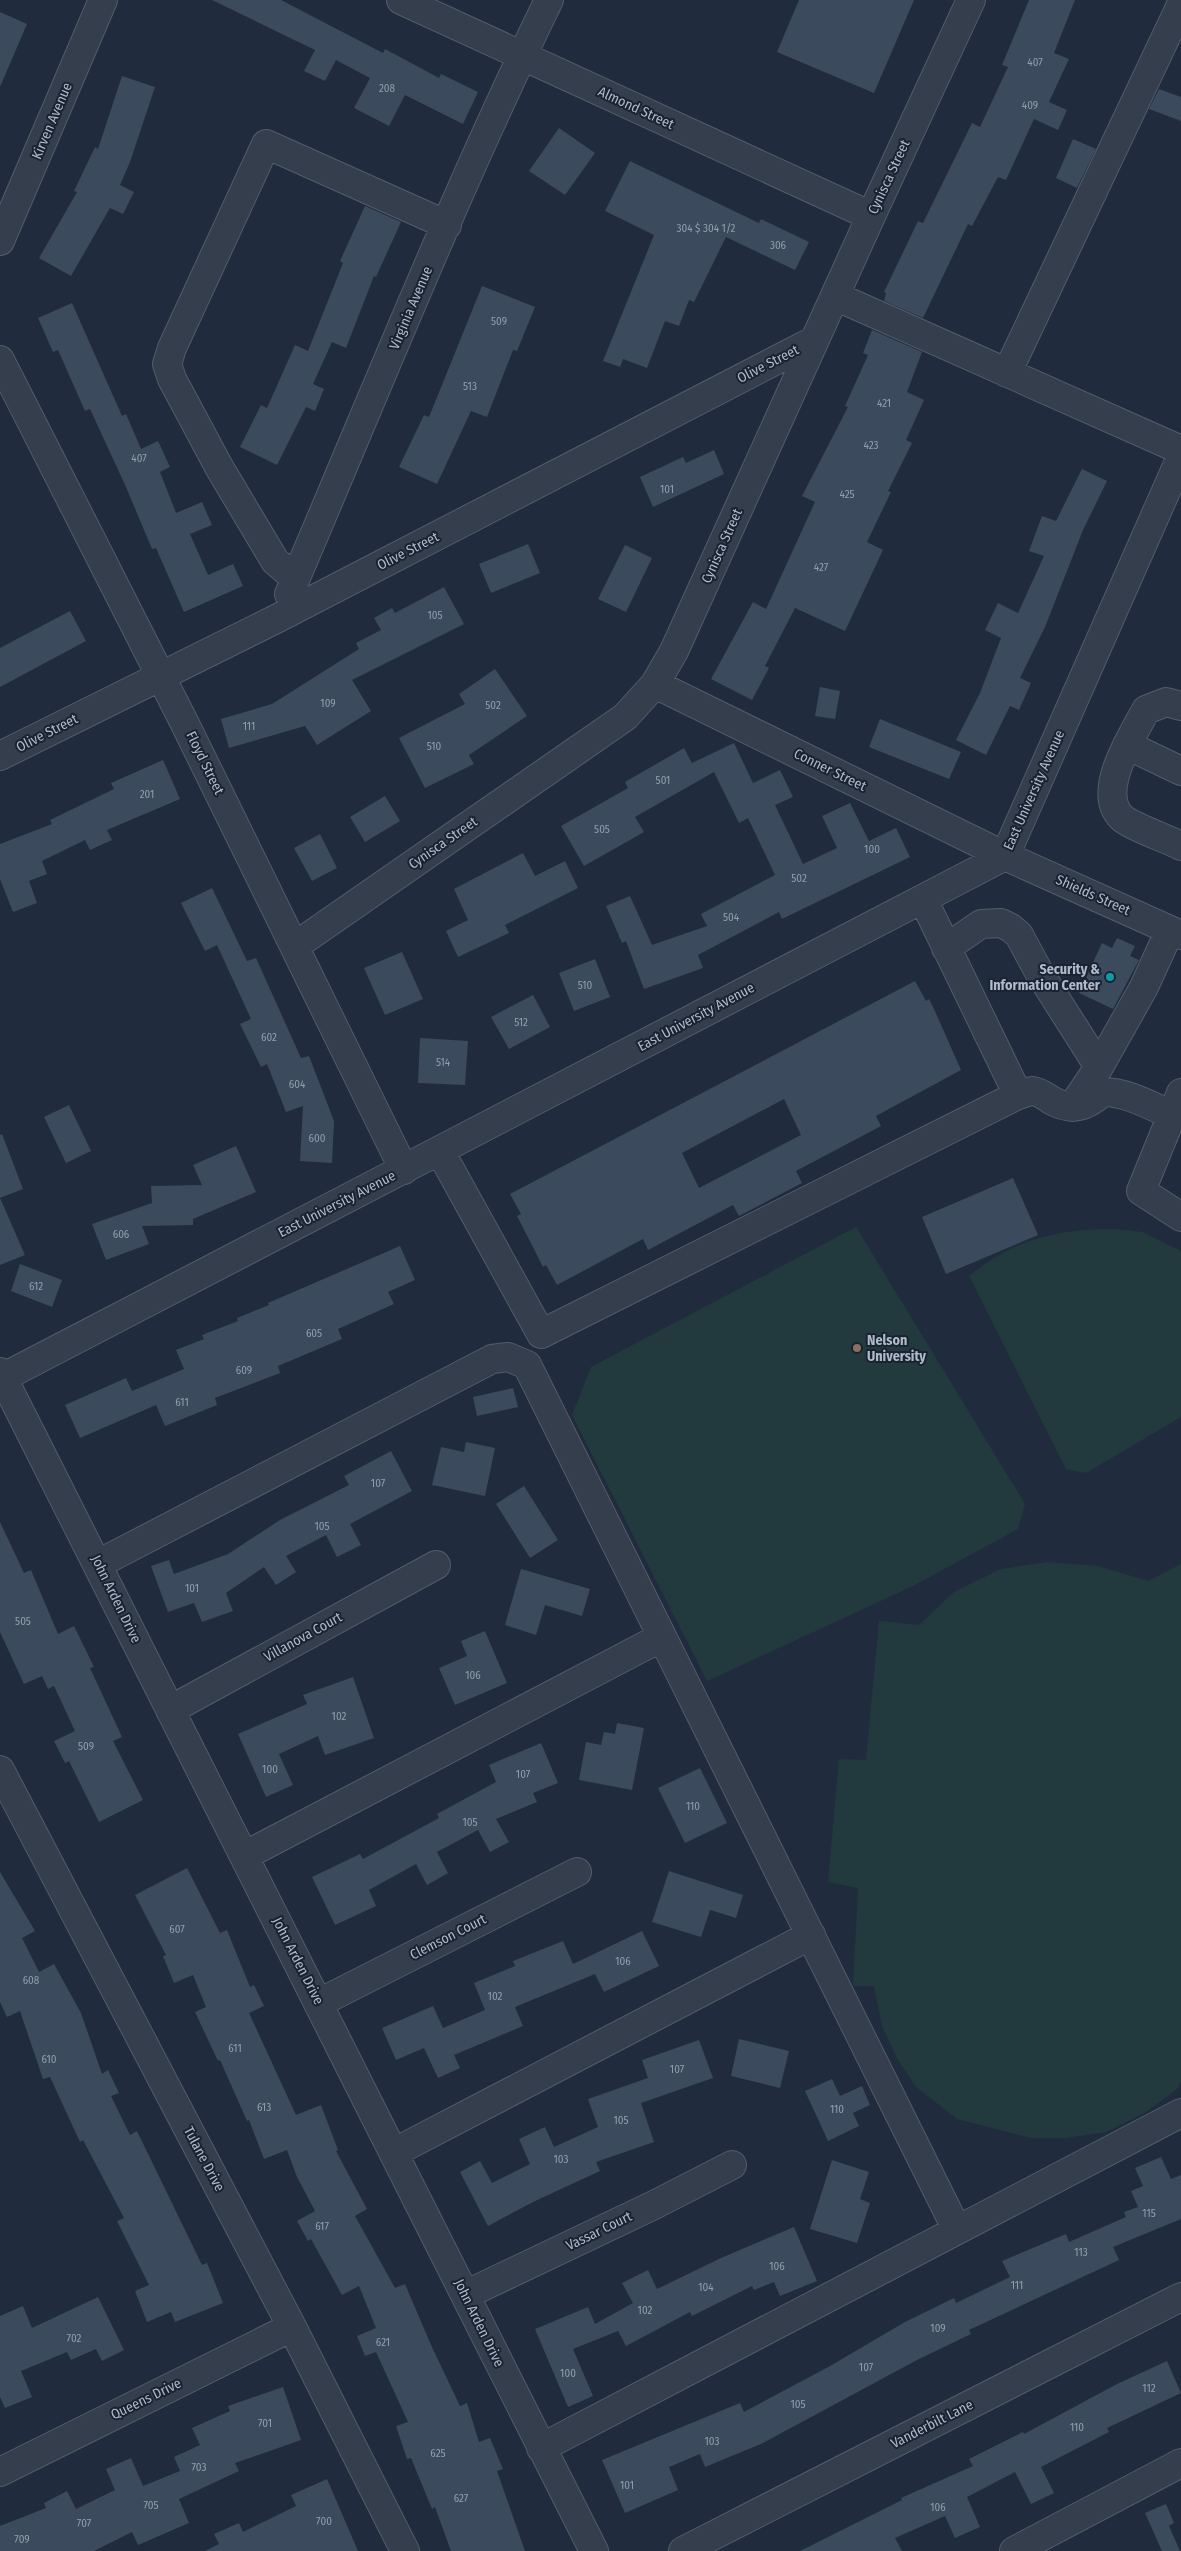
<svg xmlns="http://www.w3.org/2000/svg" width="1181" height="2551" viewBox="0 0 1181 2551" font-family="'Fira Sans Condensed',sans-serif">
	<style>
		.green { fill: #223a3e }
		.building { fill: #3c4a5d; fill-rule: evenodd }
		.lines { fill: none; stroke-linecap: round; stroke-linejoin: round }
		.minor-casing { stroke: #525c6b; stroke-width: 30 }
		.minor { stroke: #343e4d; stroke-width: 28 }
		.culture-dot { fill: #0f9aa8; stroke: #192331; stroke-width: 2 }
		.education-dot { fill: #8d6e63; stroke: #192331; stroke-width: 2 }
		.labels { text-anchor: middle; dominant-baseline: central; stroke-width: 4; stroke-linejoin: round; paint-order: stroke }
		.number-label { font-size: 11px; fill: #929dae }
		.street-label { font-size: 14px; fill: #afb9c9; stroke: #192331 }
		.poi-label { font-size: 14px; font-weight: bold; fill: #afb9c9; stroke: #192331; text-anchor: end }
	</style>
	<rect width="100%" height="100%" fill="#202c3d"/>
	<!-- green -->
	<path class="green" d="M856,1227l169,277 -7,25 -105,57 -206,95 -135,-266 19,-48z
		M1115,1229l27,3 39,19v166l-95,56 -20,-4 -97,-193c45,-37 89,-47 146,-47z
		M1047,1562l51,4 50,15 33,-17v518l-4,7 -31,23 -40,20 -40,6h-35l-74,-19 -42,-33 -18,-28 -15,-32 -8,-40h-21l5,-98 -30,-6 11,-123 27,1 13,-139 40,4 35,-33 47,-23z"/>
	<!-- building -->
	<path class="building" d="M212,0h69l102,53 2,-4 54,29 2,-4 37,18 -15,32 -58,-29 -16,31 -35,-18 16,-30 -34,-18 -11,21 -21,-10 11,-21z
		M799,0h115l-40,93 -97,-41z
		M1029,0h46l-21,53 15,6 -20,43 18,8 -9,20 -24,-11 -28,61 -8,-3 -26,49 -4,-2 -45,94 -39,-17 2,-8 -2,-1 34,-71 5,2 49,-100 8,4 28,-60 -6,-2z
		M0,12l27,12 -27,63z
		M122,76l33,11 -25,75 -10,23 14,7 -11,22 -13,-6 -39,68 -32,-18 38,-66 -3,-1 21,-44 3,2z
		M1159,89l22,8v24l-32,-12z
		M559,128l36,25 -30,42 -36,-24z
		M1073,139l23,10 -19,39 -21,-10z
		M630,161l129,62 2,-4 48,23 -14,28 -69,-33 -32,65 -5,-2 -10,26 -14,-5 -18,47 -24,-9 -3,8 -17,-6 51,-126 -49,-24z
		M365,206l36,16 -25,55 -2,-1 -28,72 -14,-6 -19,42 11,5 -9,22 -9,-4 -29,58 -37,-18 21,-42 6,3 28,-63 13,6 35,-88 -3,-2z
		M482,286l53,21 -18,44 -4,-1 -26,67 -16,-6 -34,73 -38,-17 25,-52 5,2z
		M72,303l50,113 4,-2 15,35 17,-8 12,26 -10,5 16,41 26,-11 10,23 -22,9 18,41 25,-11 10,22 -59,26 -28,-64 -4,1 -26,-62 -36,-78 -5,2 -27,-61 -5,2 -15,-34z
		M872,330l50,22 -15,40 17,8 -18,40 6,3 -24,48 3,1 -24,50 16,8 -38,81 -50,-23 -30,58 4,2 -17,32 -41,-21 42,-77 13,7 49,-107 -13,-6 46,-89 -3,-1 23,-51 -5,-2z
		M714,450l10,24 -71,33 -13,-30 43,-20 3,6z
		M1082,469l25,12 -24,49 -38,97 -25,51 11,5 -12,27 -9,-4 -24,49 -30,-15 24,-47 21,-55 -16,-8 13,-27 20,10 26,-57 -15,-5 13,-35 14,5z
		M528,544l12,29 -49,20 -12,-29z
		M625,545l27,13 -26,54 -28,-13z
		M444,587l20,37 -112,56 19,31 -54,34 -12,-19 -76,22 -8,-29 51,-15 87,-55 -3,-6 25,-13 -7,-12 18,-10 3,5z
		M70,611l16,30 -86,46v-39z
		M495,669l32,47 -58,39 5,9 -49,24 -26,-50 66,-34 -6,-10z
		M820,687l20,4 -5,28 -20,-3z
		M880,719l81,33 -12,27 -80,-32z
		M734,743l19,40 27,-13 13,27 -18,8 28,59 34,-16 -15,-32 28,-13 19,38 27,-13 14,29 -128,62 -3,-7 -81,43 5,13 -59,21 -18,-48 -4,2 -16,-37 24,-10 22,49 55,-19 -6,-12 74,-39 -27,-57 -9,5 -25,-51 -79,45 9,15 -60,34 -23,-40 67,-38 -3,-6 59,-34 8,15z
		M163,760l17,39 -73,31 5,10 -22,10 -5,-10 -43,21 5,13 -18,7 8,22 -24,9 -13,-33v-35l52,-20 -2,-4 64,-31 -3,-6z
		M385,796l15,25 -35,21 -15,-25z
		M320,834l17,34 -25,13 -18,-33z
		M523,853l12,23 30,-15 13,27 -73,37 4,8 -51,24 -12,-26 22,-11 -14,-31z
		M212,888l35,73 9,-3 45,100 8,-2 25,65 -2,42 -32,-2 3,-55 -17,6 -19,-48 -6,3 -21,-43 11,-5 -34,-74 -12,6 -24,-48z
		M1117,938l18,8 -5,10 9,4 -26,49 -34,-16 23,-50 10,5z
		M402,952l21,47 -38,16 -21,-47z
		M595,959l15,38 -36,14 -15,-38z
		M915,981l11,20 3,-2 5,10 27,61 -85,46 5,10 -85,45 6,12 -63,33 -6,-11 -85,45 -5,-11 -86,46 -11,-20 -3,2 -6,-12 -20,-39 4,-2 -11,-20zM784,1099l17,36 -102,53 -17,-35z
		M533,995l17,32 -41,22 -18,-32z
		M420,1038l48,3 -3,44 -47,-2z
		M69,1105l22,46 -25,12 -22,-46z
		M2,1134l21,55 -23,9 25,57 -25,10v-130z
		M236,1146l20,46 -63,27v6l-51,1 7,18 -43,16 -14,-36 60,-21 -1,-17 51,-1 -9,-20z
		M1013,1178l25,57 -92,39 -24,-57z
		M400,1246l15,34 -27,12 6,12 -56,25 4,10 -64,27 2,7 -65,25 2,7 -52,21 -9,-21 -76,33 -15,-33 61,-27 6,13 52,-22 -8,-19 28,-11 -2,-4 36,-14 -1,-3 32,-13 -1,-2z
		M20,1264l42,16 -10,27 -41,-16z
		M513,1388l5,19 -41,9 -4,-19z
		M466,1442l29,6 -10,48 -53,-11 9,-38 23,5z
		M391,1451l21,40 -62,33 11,21 -24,12 -11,-22 -40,21 10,16 -20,13 -12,-18 -38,26 7,18 -31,11 -8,-19 -26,9 -17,-46 18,-6 5,14 54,-20 52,-34 69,-35 -5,-9z
		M524,1486l34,54 -28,18 -34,-54z
		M0,1522l24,51 7,-3 27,64 16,-8 20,41 -4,1 32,69 -9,4 30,59 -44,22 -30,-61 -4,2 -11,-22 21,-10 -21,-45 -6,3 -6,-13 -18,8 -24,-52z
		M521,1569l69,20 -8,27 -37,-11 -9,30 -31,-10z
		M485,1631l22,52 -52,22 -16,-37 28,-12 -6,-15z
		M353,1677l21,61 -49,17 -7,-19 -39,18 14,31 -27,12 -28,-63 69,-30 -4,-9z
		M617,1723l27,5 -12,62 -53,-10 7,-38 15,3 3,-13 11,2z
		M541,1743l17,40 -25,10 4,9 -41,17 13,23 -19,10 -12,-22 -41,22 11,21 -21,12 -11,-21 -47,26 7,16 -41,19 -23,-48 48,-23 3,5 76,-41 -2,-4 59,-32 -7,-17z
		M700,1768l27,55 -42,20 -27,-55z
		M187,1868l33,65 7,-3 23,57 4,-2 10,21 -15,7 47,102 25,-10 17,45 -2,1 31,58 -12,7 40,72 10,-4 26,61 29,61 7,-3 12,39 11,-4 13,31 -6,2 28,80h-74l-16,-44 -3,2 -21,-51 -4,1 -11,-33 12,-4 -32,-70 -11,4 -8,-20 19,-8 -17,-42 -17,9 -31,-56 -3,2 -11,-20 18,-10 -18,-34 -10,-27 -23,9 -15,-39 -2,1 -27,-61 -2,1 -23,-49 11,-5 -13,-32 -19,8 -11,-27 3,-1 -31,-60z
		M669,1871l74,24 -7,23 -26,-8 -9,27 -49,-15z
		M0,1872l35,59 -13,7 17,34 15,-8 27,49 21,61 6,-4 11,23 -8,3 19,39 7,-4 65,134 5,-2 16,40 -48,19 -4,-10 -24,10 -12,-31 14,-6 -32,-64 7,-3 -41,-78 -3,2 -30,-65 -7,2 -23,-68 -13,6 -7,-15z
		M642,1931l17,35 -55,26 -9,-18 -80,33 8,19 -69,29 6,13 -22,10 -14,-30 -28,12 -14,-32 51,-22 10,22 42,-18 -11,-27 41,-17 -2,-5 50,-20 10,23z
		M739,2039l50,12 -9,37 -49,-12z
		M699,2040l14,38 -72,25 13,39 -58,20 4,9 -67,31 -45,24 -28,-54 20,-11 12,22 38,-19 -11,-25 26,-12 9,20 44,-20 -10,-28 60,-21 -6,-18z
		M832,2079l8,17 22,-10 8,19 -17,8 6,13 -31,15 -23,-50z
		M1161,2157l10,22 10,-4v44l-68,28 6,13 -150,70 2,4 -54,26 -156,84 -56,23 -5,-13 -31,13 9,23 -53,23 -23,-53 138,-57 4,9 86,-46 75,-44 49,-24 2,5 54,-26 -8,-16 64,-27 3,8 57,-25 -2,-5 14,-5 -7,-16 12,-5 -8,-18z
		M832,2160l37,12 -9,27 10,4 -13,40 -47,-14z
		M794,2227l23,54 -37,15 -6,-14 -20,8 -2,-4 -60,30 -2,-4 -64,34 -8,-15 -45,18 20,47 -25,11 -33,-78 53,-22 7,17 38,-21 -11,-20 26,-13 9,19 64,-31z
		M98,2297l26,53 -22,11 -6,-12 -25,11 -4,-8 -46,19 11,26 -27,11 -5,-11v-81l23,-10 9,22z
		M1167,2361l14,32 -74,35 2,4 -68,35 13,26 -23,11 -16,-32 -48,25 13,30 -25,11 -10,-22 -50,22 7,13h-102l102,-51 -1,-2 72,-32 -4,-7 54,-27 1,2 93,-50z
		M283,2387l18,53 -66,23 4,8 -60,28 10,24 -51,22 -6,-13 -38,19h-94v-25l46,-18 -2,-5 23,-12 9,18 39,-19 -9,-21 25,-11 12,28 37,-15 -6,-14 26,-12 -8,-17 38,-17 -2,-5z
		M327,2479l31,72h-153l14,-7 -5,-10 25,-11 4,9 53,-26 -5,-11z
		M1166,2504l8,19 -5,3 11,25h-18l-17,-38z"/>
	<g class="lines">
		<defs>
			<path id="minor" d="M401,0l470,216
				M0,241l103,-241
				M835,296l346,154
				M0,360l185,364 219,446
				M1007,373l174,-368
				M295,578l-20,-17 -56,-94 -47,-88 -5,-15 5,-16 94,-204 181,81
				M289,594c85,-198 165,-400 260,-594
				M655,684l350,172 176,79
				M1181,706l-15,-4 -20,8c-14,26 -50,81 -25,107 9,9 47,22 60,29
				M1127,745l54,26
				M0,756l278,-138 537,-278
				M295,946l330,-229 30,-33 19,-33 197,-435 100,-216
				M946,948l35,-24 20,-1 10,5 8,7 21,39 59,93 -27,40
				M1099,1067l45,-80 26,-57
				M1181,1093l-40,98 40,26
				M1018,1095c4,-1 10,-4 15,-4 7,1 12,5 18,9 21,12 35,7 52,-8 24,0 48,14 69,23
				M440,1151l101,183 477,-239 -95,-196
				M0,1372l594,1179
				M0,1379l1005,-523 176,-399
				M98,1564l394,-205 16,-2 19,8 430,865
				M170,1710l266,-145
				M0,1770l292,557 113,224
				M244,1856l418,-219
				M319,2003l258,-131
				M395,2152l416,-217
				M465,2295l189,-90 78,-40
				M541,2448l640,-335
				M0,2472l292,-145
				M683,2551l498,-254
				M1014,2551l167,-88"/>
		</defs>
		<!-- minor casing -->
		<use href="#minor" class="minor-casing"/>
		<!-- minor -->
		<use href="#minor" class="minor"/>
	</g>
	<!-- markers -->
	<circle class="culture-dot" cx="1110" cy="977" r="5"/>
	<circle class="education-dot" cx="857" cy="1348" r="5"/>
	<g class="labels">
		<!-- number labels -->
		<g class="number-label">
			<text x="1035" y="62">407</text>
			<text x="387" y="88">208</text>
			<text x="1030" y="105">409</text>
			<text x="706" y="228">304 $ 304 1/2</text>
			<text x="778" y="245">306</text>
			<text x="499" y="321">509</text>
			<text x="470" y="386">513</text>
			<text x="884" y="403">421</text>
			<text x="871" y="445">423</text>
			<text x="139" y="458">407</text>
			<text x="667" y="489">101</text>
			<text x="847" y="494">425</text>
			<text x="821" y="567">427</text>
			<text x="435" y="615">105</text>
			<text x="328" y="703">109</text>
			<text x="493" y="705">502</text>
			<text x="249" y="726">111</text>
			<text x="434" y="746">510</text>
			<text x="663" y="780">501</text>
			<text x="147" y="794">201</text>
			<text x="602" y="829">505</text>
			<text x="872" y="849">100</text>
			<text x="799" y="878">502</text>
			<text x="731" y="917">504</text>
			<text x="585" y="985">510</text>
			<text x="521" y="1022">512</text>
			<text x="269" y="1037">602</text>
			<text x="443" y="1062">514</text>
			<text x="297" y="1084">604</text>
			<text x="317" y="1138">600</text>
			<text x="121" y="1234">606</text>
			<text x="36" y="1286">612</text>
			<text x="314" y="1333">605</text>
			<text x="244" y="1370">609</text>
			<text x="182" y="1402">611</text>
			<text x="378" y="1483">107</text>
			<text x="322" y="1526">105</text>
			<text x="192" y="1588">101</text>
			<text x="23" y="1621">505</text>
			<text x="473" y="1675">106</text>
			<text x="339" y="1716">102</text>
			<text x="86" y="1746">509</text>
			<text x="270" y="1769">100</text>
			<text x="523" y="1774">107</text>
			<text x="693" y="1806">110</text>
			<text x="470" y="1822">105</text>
			<text x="177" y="1929">607</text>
			<text x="623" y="1961">106</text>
			<text x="31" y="1980">608</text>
			<text x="495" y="1996">102</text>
			<text x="235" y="2048">611</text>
			<text x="49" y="2059">610</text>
			<text x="677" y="2069">107</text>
			<text x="264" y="2107">613</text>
			<text x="837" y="2109">110</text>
			<text x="621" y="2120">105</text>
			<text x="561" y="2159">103</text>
			<text x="1149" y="2213">115</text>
			<text x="322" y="2226">617</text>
			<text x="1081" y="2252">113</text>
			<text x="777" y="2266">106</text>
			<text x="1017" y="2285">111</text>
			<text x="706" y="2287">104</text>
			<text x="645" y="2310">102</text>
			<text x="938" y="2328">109</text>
			<text x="74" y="2338">702</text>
			<text x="383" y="2342">621</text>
			<text x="866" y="2367">107</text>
			<text x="568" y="2373">100</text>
			<text x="1149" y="2388">112</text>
			<text x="798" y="2404">105</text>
			<text x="265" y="2423">701</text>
			<text x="1077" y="2427">110</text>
			<text x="712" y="2441">103</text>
			<text x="438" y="2453">625</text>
			<text x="199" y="2467">703</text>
			<text x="627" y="2485">101</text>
			<text x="461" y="2498">627</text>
			<text x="151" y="2505">705</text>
			<text x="938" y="2507">106</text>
			<text x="324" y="2521">700</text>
			<text x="84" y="2523">707</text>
			<text x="22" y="2539">709</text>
		</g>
		<!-- street labels -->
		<g class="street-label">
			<text transform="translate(636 108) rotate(25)">Almond Street</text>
			<text transform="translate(52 121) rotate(-67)">Kirven Avenue</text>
			<text transform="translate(889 177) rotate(-65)">Cynisca Street</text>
			<text transform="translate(411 308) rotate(-67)">Virginia Avenue</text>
			<text transform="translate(768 364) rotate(-27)">Olive Street</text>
			<text transform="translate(722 546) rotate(-66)">Cynisca Street</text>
			<text transform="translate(408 551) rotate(-27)">Olive Street</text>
			<text transform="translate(47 733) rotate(-27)">Olive Street</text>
			<text transform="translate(205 763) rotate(64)">Floyd Street</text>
			<text transform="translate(830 770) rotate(26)">Conner Street</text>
			<text transform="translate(1034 790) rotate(-66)">East University Avenue</text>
			<text transform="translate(443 843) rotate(-35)">Cynisca Street</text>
			<text transform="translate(1093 895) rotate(24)">Shields Street</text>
			<text transform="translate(696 1017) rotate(-28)">East University Avenue</text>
			<text transform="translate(337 1204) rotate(-27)">East University Avenue</text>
			<text transform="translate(116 1599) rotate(64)">John Arden Drive</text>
			<text transform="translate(303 1637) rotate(-29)">Villanova Court</text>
			<text transform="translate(448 1937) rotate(-27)">Clemson Court</text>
			<text transform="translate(298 1961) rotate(63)">John Arden Drive</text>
			<text transform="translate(204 2159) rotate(62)">Tulane Drive</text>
			<text transform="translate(599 2231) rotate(-26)">Vassar Court</text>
			<text transform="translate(479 2323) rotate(64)">John Arden Drive</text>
			<text transform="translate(146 2399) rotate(-26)">Queens Drive</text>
			<text transform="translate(932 2424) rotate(-27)">Vanderbilt Lane</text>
		</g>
		<!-- poi labels -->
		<g class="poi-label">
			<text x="1100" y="969">Security &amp;<tspan x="1100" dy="16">Information Center</tspan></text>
			<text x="867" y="1340" text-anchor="start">Nelson<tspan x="867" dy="16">University</tspan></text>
		</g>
	</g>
</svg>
